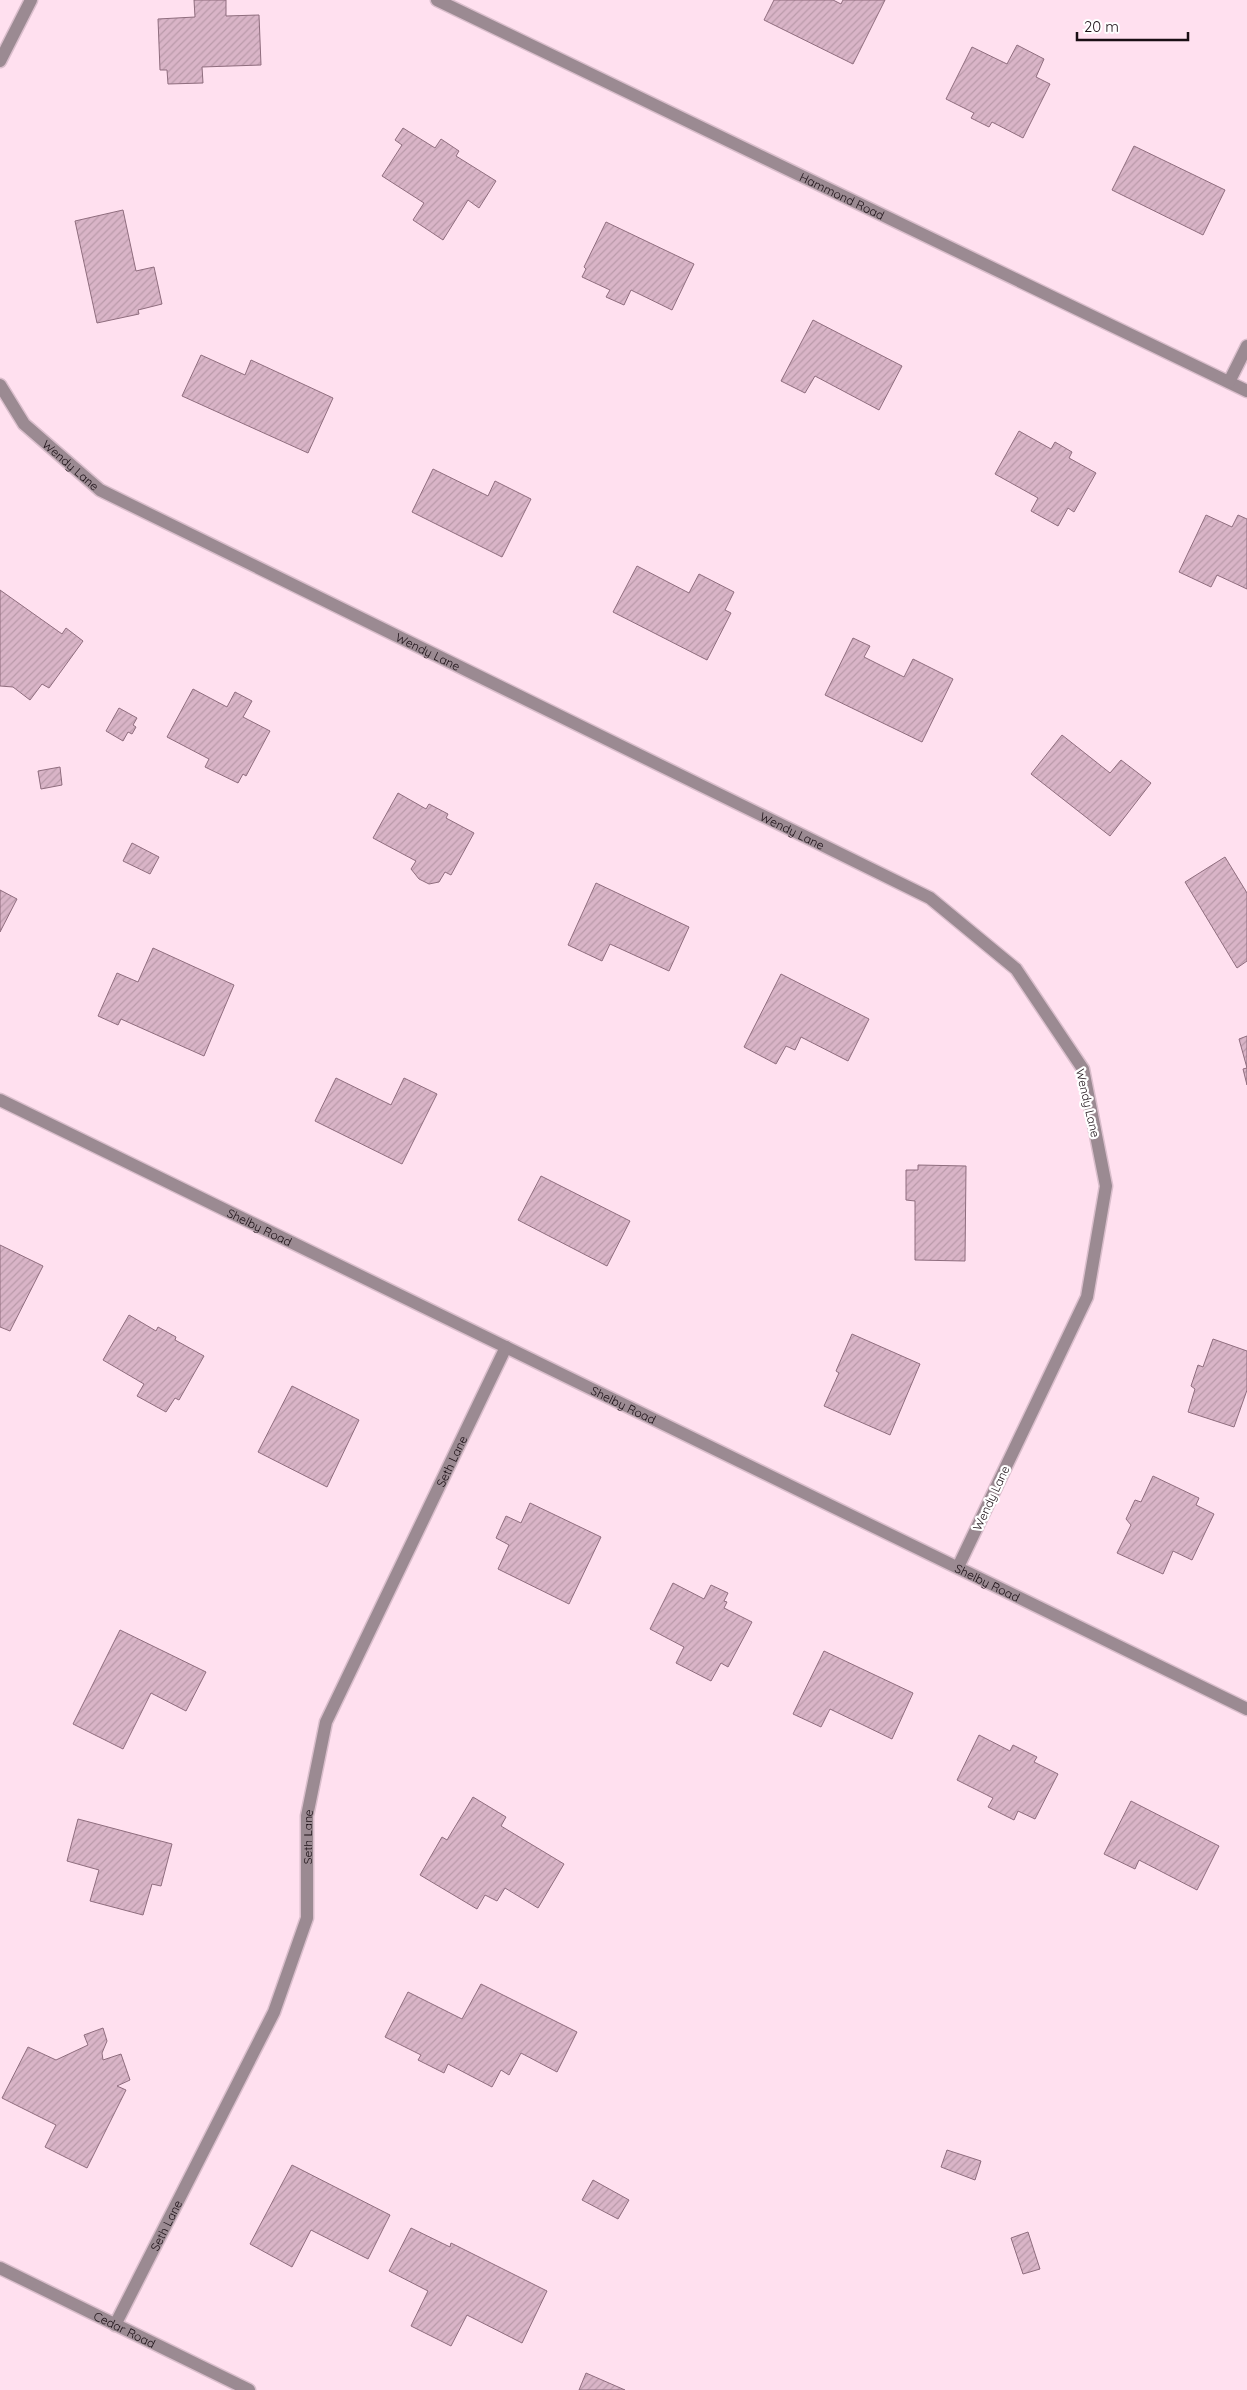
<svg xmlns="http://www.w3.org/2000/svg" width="1247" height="2390" viewBox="0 0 1247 2390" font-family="Quicksand,sans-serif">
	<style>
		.building { fill: url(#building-hatch); stroke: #8f6d7e }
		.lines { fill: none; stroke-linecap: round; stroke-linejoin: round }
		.minor-casing { stroke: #dabecc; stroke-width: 15 }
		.minor { stroke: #9b8a92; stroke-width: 12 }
		.labels { text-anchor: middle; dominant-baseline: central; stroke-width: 4.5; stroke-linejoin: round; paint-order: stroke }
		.street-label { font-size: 12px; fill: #1a0e14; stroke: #fff }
	</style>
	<defs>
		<pattern id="building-hatch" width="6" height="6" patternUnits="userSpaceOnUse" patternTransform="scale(1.25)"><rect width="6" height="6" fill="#d9b4c7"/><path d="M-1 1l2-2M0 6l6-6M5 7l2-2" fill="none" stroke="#ba9aaa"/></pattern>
	</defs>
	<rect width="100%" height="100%" fill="#ffe0ef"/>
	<!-- building -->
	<path class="building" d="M194,0h32v16l33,-1 2,50 -59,2 1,16 -35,1 -1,-14h-7l-2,-51 37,-2z
		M774,0h59l8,4 2,-4h42l-32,64 -89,-44z
		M1017,45l27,14 -8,18 14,7 -27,54 -31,-16 -3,5 -18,-9 3,-5 -28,-14 26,-52 35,17z
		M403,128l32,20 6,-9 18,12 -3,5 40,25 -17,27 -11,-8 -25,40 -30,-20 11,-17 -42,-27 20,-31 -7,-5z
		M1134,146l91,44 -22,45 -91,-45z
		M123,210l13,61 18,-4 8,37 -24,6 1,4 -42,9 -22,-102z
		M606,222l88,42 -22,46 -41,-20 -7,15 -18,-8 4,-7 -28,-13 4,-8 -2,-2z
		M813,320l89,46 -23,44 -64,-34 -10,17 -24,-12z
		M201,355l44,20 6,-15 82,38 -25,55 -126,-57z
		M1019,431l32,18 4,-7 17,10 -3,6 27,15 -22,39 -6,-4 -10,18 -27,-15 7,-13 -43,-24z
		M433,469l55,27 7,-15 36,18 -29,58 -90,-45z
		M1206,515l26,12 6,-12 9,4v70l-30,-14 -6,12 -32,-15z
		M637,566l52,27 10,-19 35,18 -9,18 6,3 -24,47 -94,-48z
		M0,590l62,44 4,-6 17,13 -34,47 -7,-4 -12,16 -17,-13 -13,-1z
		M853,638l17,8 -6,11 40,20 9,-18 40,20 -31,63 -97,-47z
		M193,689l34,18 8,-15 17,9 -9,16 27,14 -24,45 -3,-2 -5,9 -33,-16 4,-8 -42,-22z
		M119,708l18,10 -4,7 3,2 -4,7 -4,-2 -5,9 -17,-10z
		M1062,735l48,38 11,-13 30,23 -41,53 -79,-62z
		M60,767l2,18 -21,4 -3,-18z
		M398,793l28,16 3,-5 19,10 -2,4 28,15 -23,42 -6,-3 -6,10 -10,2 -10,-5 -8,-10 5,-8 -43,-23z
		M132,843l27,14 -9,17 -27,-13z
		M1225,857l22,36v68l-10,7 -52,-86z
		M596,883l93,44 -20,44 -59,-27 -8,17 -34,-16z
		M0,890l17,9 -17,33z
		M153,948l81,37 -30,71 -83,-37 -3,6 -20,-9 19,-43 21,9z
		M781,974l88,45 -21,42 -47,-24 -6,13 -9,-4 -10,18 -32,-17z
		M1247,1036v49l-4,-16 4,-1 -8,-29z
		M336,1078l55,27 13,-27 33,16 -35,70 -87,-43z
		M918,1165l48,1 -1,95 -50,-1v-59l-9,-1v-30h12z
		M541,1176l89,45 -23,45 -89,-46z
		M0,1245l43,21 -33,65 -10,-4z
		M129,1315l27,16 2,-4 18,10 -1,3 29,16 -25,44 -4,-2 -9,14 -29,-16 7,-12 -41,-24z
		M852,1334l68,30 -30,71 -66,-29 15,-33 -3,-2z
		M1213,1339l34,12v39l-13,37 -46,-15 7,-23 -4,-3 7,-21 5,2z
		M292,1386l67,34 -32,67 -69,-35z
		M1153,1476l46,22 -3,7 18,9 -22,46 -19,-9 -10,23 -46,-21 14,-28 -5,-6 9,-19 6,2z
		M530,1503l71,34 -32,67 -71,-35 11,-24 -13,-7 10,-22 15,7z
		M673,1583l31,16 7,-14 17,8 -4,8 3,1 -3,6 28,14 -24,45 -7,-4 -10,18 -35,-18 8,-16 -34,-18z
		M120,1630l86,42 -20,39 -35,-18 -28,56 -50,-25z
		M824,1651l89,42 -21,46 -62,-30 -9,18 -28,-13z
		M979,1735l31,16 3,-6 24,12 -3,5 24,12 -23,45 -17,-8 -4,9 -26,-13 5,-9 -36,-18z
		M473,1797l33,20 -5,9 63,38 -26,44 -33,-20 -8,13 -12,-6 -8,14 -57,-34 22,-38 5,3z
		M1131,1801l88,45 -22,44 -58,-30 -4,9 -31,-15z
		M78,1819l94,25 -11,42 -9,-2 -9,31 -53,-14 9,-31 -32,-9z
		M481,1984l96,48 -20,40 -36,-19 -12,22 -8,-5 -9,17 -44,-23 -4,9 -26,-13 3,-5 -36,-18 23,-45 54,27z
		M103,2028l4,13 -5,12 1,7 18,-6 9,26 -13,6 9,4 -39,78 -42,-21 11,-22 -54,-27 26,-51 28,13 32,-15 -4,-10z
		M947,2150l34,11 -6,19 -34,-13z
		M292,2165l98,50 -22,44 -57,-29 -19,37 -42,-23z
		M593,2180l36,20 -11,19 -36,-19z
		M411,2228l39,19 1,-4 96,48 -25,52 -55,-28 -16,31 -40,-20 17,-35 -39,-20z
		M1028,2232l12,37 -17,5 -12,-36z
		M586,2373l39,17h-46z"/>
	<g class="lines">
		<defs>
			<g id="minor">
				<path id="s1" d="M437,0l810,391"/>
				<path d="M0,61l31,-61"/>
				<path d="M1229,382l18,-36"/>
				<path id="s2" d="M0,385l24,39 76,66 830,408 86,71 67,100 23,117 -19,111 -129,270"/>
				<path id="s3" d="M0,1100l1247,609"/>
				<path id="s4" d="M0,2268l249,122"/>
				<path id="s5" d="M115,2325l159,-313 33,-94v-102l19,-94 180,-375"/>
			</g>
		</defs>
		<!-- minor casing -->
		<use href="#minor" class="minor-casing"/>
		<!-- minor -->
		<use href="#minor" class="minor"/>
	</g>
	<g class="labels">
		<!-- street labels -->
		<g class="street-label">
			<text stroke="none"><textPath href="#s1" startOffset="450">Hammond Road</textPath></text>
			<text stroke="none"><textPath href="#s2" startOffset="108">Wendy Lane</textPath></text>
			<text stroke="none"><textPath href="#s2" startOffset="512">Wendy Lane</textPath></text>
			<text stroke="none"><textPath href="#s2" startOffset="918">Wendy Lane</textPath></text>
			<text transform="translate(1088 1103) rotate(77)">Wendy Lane</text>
			<text stroke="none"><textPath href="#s3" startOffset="289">Shelby Road</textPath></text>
			<text stroke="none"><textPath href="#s3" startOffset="694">Shelby Road</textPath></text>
			<text stroke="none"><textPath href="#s5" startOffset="938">Seth Lane</textPath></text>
			<text transform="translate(991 1498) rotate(-65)">Wendy Lane</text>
			<text stroke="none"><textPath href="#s3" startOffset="1099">Shelby Road</textPath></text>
			<text stroke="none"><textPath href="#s5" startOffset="532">Seth Lane</textPath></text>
			<text stroke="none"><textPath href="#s5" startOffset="112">Seth Lane</textPath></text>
			<text stroke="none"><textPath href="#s4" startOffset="139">Cedar Road</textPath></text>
		</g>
	</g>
	<!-- scale -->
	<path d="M1077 32v8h111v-8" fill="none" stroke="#1a0e14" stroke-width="2.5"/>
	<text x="1084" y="32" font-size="15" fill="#1a0e14" stroke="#ffffff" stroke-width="4" paint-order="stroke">20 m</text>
</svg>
